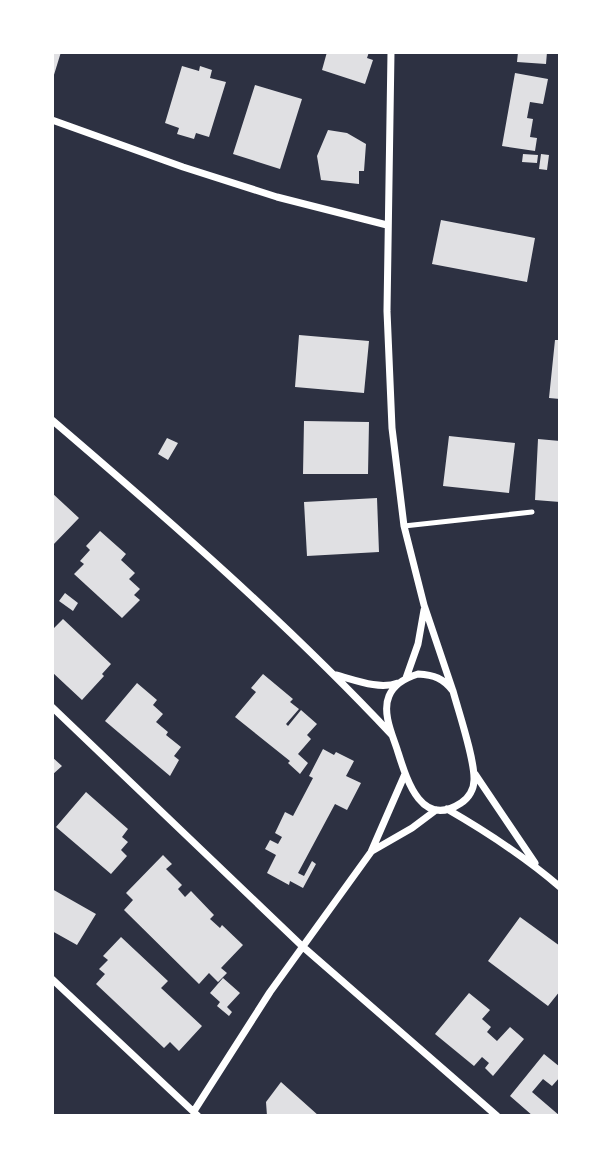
<svg xmlns="http://www.w3.org/2000/svg" width="612" height="1168" viewBox="0 0 612 1168" font-family="'DM Sans',sans-serif">
	<style>
		.building { fill: #e0e0e3 }
		.lines { fill: none; stroke-linecap: round; stroke-linejoin: round }
		.service { stroke: #fff; stroke-width: 5 }
		.minor { stroke: #fff; stroke-width: 7 }
	</style>
	<rect width="100%" height="100%" fill="#2d3142"/>
	<!-- building -->
	<path class="building" d="M52,52h9l-8,26h-1z
		M327,52h42l-2,6 6,2 -8,24 -43,-14z
		M518,52h29l-1,12 -29,-2z
		M182,66l17,5 1,-5 12,4 -2,8 16,4 -17,55 -13,-4 -2,6 -17,-5 2,-6 -14,-5z
		M515,73l33,6 -5,25 -13,-2 -3,16 6,1 -3,18 7,1 -2,13 -33,-5z
		M255,85l47,14 -22,70 -47,-15z
		M328,130l19,3 19,11 -2,27h-5v13l-38,-4 -4,-24z
		M523,154l15,1 -1,8 -15,-1z
		M541,154l8,1 -2,15 -8,-1z
		M441,220l94,18 -8,44 -95,-18z
		M299,335l70,6 -5,52 -69,-6z
		M555,340h5v59l-11,-1z
		M304,421l65,1 -1,52h-65z
		M449,436l66,7 -6,50 -66,-7z
		M167,438l11,5 -10,17 -10,-6z
		M538,439l22,2v61l-25,-2z
		M52,493l27,25 -27,28z
		M377,498l2,54 -72,4 -3,-54z
		M100,531l26,23 -5,6 14,13 -6,6 11,10 -6,6 6,5 -18,18 -48,-44 10,-10 -4,-3 10,-11 -4,-4z
		M65,593l13,10 -5,8 -14,-10z
		M63,619l48,45 -9,10 2,2 -22,24 -30,-28v-42z
		M263,674l30,25 -3,3 9,7 -13,15 2,2 13,-16 16,14 -10,11 4,4 -13,15 10,9 -8,11 -12,-11 2,-2 -55,-44 21,-25 -5,-4z
		M137,683l20,17 -4,5 10,9 -7,8 12,10 -2,3 15,12 -7,9 5,4 -9,16 -65,-55z
		M323,749l11,6 2,-3 18,9 -8,15 15,7 -14,27 -12,-6 -37,69 6,3 8,-15 4,3 -13,24 -13,-7 -1,4 -22,-12 9,-18 -11,-6 5,-9 8,4 4,-7 -7,-4 10,-21 8,4 20,-38 -4,-2z
		M52,757l10,9 -10,9z
		M86,792l42,37 -6,8 6,5 -7,8 6,6 -16,18 -55,-47z
		M163,855l9,9 -6,5 16,16 -4,4 7,8 6,-6 23,24 -4,4 10,9 2,-3 21,20 -22,23 6,5 -9,9 -9,-9 -10,11 -75,-74 9,-10 -7,-7z
		M52,889l44,25 -19,31 -25,-14z
		M520,917l40,29v45l-12,15 -60,-45z
		M121,937l47,44 -7,7 41,38 -23,25 -9,-9 -6,6 -68,-64 9,-10 -6,-5 9,-9 -5,-4z
		M223,978l17,15 -13,14 5,5 -3,4 -12,-10 3,-4 -10,-9z
		M469,993l21,17 -8,9 9,8 -4,5 10,9 13,-14 14,12 -31,37 -8,-8 4,-5 -7,-6 -8,9 -39,-32z
		M544,1054l16,13v10l-8,9 -9,-7 -11,13 28,24h-27l-23,-20z
		M281,1082l38,34h-52l-1,-14z"/>
	<g class="lines">
		<!-- service -->
		<path class="service" d="M404,526l128,-14"/>
		<!-- minor -->
		<path class="minor" d="M391,52l-4,259 5,117 12,98 20,79 29,86
			M52,120l131,47 94,30 110,28
			M52,420c118,101 235,203 340,315
			M418,674c16,1 25,4 35,17 6,22 22,69 21,89 0,9 -5,18 -13,23 -41,27 -55,-26 -64,-54 -5,-15 -15,-37 -8,-53 5,-12 16,-18 29,-22z
			M336,675c19,5 43,15 62,8
			M406,678l12,-34 6,-34
			M52,707l250,239 195,170
			M475,774l60,89
			M447,809c40,23 78,48 113,78
			M372,851l40,-23 24,-18
			M52,979l146,137
			M194,1111l76,-119 101,-140 34,-78"/>
	</g>
	<!-- border -->
	<rect width="612" height="1168" fill="none" stroke="#ffffff" stroke-width="108"/>
</svg>
